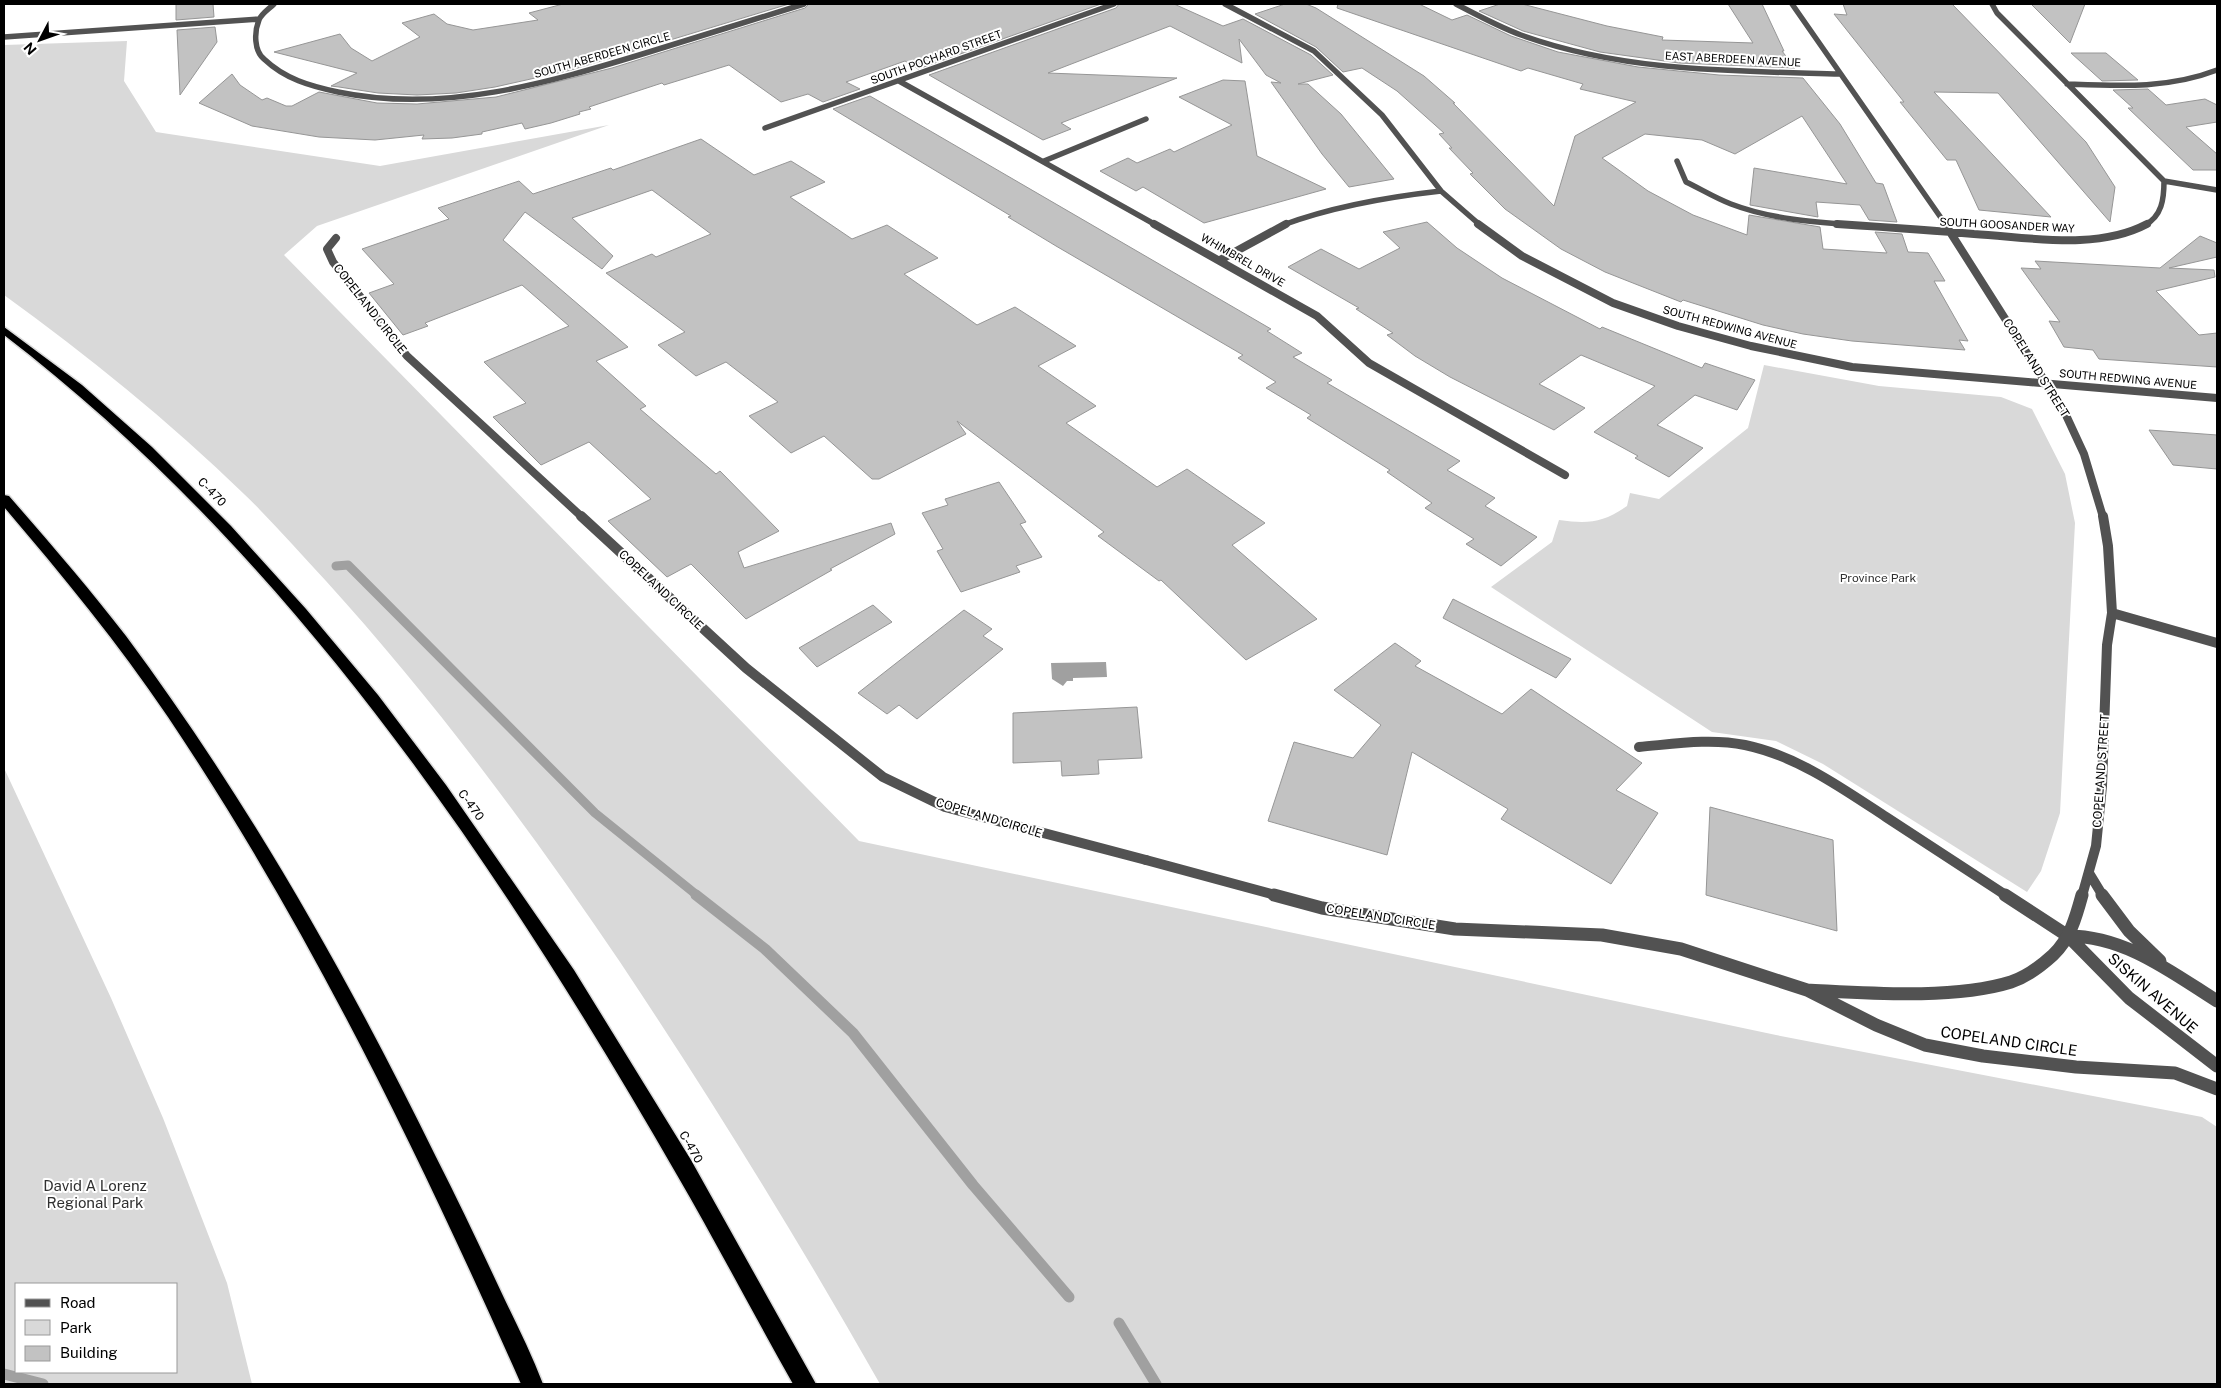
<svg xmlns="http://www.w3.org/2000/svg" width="2221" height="1388" viewBox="0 0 2221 1388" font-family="'Public Sans',sans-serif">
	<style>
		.green { fill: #d9d9d9; fill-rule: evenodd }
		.water { fill: #a0a0a0 }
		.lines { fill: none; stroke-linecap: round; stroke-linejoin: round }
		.stream-far1 { stroke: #a0a0a0; stroke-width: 9 }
		.stream { stroke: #a0a0a0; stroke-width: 11 }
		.building { fill: #c2c2c2; stroke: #969696 }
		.motorway-casing { stroke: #dbdbdb; stroke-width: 3 }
		.service-far2 { stroke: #525252; stroke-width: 8 }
		.service-far1 { stroke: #525252; stroke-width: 10 }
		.service { stroke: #525252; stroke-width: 13 }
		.minor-far3 { stroke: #525252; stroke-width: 5.5 }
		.minor-far2 { stroke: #525252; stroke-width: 8 }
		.minor-far1 { stroke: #525252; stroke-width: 10 }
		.minor { stroke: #525252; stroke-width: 13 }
		.motorway { fill: #000; fill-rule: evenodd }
		.labels { text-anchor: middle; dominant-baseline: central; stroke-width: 4; stroke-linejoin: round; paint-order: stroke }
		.far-street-label { font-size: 11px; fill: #000; stroke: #fff }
		.street-label { font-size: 12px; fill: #000; stroke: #fff }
		.park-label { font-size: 12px; fill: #303030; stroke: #fff }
		.near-street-label { font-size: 15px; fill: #000; stroke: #fff }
		.near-park-label { font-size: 15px; fill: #303030; stroke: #fff }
	</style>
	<rect width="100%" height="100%" fill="#fff"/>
	<!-- green -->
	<path class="green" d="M127,41l-3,40 32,51 224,34 229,-41 -292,101 -33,29 575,586 917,194 426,82 15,10v257h-1337c-81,-143 -168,-284 -260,-422 -90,-133 -186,-262 -294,-381 -27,-29 -54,-60 -82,-87 -75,-73 -156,-138 -240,-199v-250z
		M1764,365l115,21 122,11 31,12 33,65 10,49 -15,290 -19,58 -14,21 -204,-128 -47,-23 -64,-9 -221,-145 61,-45 7,-22c29,4 44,3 68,-14l3,-13 29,6 89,-71z
		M4,768l107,230 52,120 64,165 25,101h-248zM16,1284h160v88h-160z"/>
	<!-- water -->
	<path class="water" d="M1106,662l1,15 -34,1v3h-6l-4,5 -11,-7 -1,-16z"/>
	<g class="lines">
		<!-- stream-far1 -->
		<path class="stream-far1" d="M336,566l12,-1 247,248 103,83"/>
		<!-- stream -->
		<path class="stream" d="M696,895l69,54 88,84 120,152 96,112
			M1119,1323l37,61
			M4,1374l39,10"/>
	</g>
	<!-- building -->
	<path class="building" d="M176,4h37l1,13 -38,3z
		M563,4h226l-218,66 -76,17 -39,6 -39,2 -39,-2 -39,-6 -8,-1 26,-13 -83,-21 66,-18 11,14 21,13 48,-24 -18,-14 32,-9 13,10 26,6 65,-10 -9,-7z
		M809,4h292l-183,65 -13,-8 -59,21 14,7 -37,13 -15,-8 -27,8 -52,-37 -65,20 -2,-2 -73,24 2,2 -12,3 1,2 -29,9 -26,6 -3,-6 -40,9v2l-30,4 -30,1 2,-4 -49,5 -56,-3 -67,-11 -53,-23 33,-29 8,11 22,15 5,-2 19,8h6l27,-14 58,11 40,1 79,-7 116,-29 193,-60z
		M1119,4h55l49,22 20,-7 68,36 22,20 -35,9h10l33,30 53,65 -45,8 -27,-33 -51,-72 10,1 -15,-8 -27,-36 3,24 -72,-37 -122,47 129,5 -116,45 10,6 -28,11 -114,-65 187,-67z
		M1285,4h21l10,4 108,68 31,27h-2l101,103 21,-70 61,-34 -56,-13 3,-5 -55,-16 -7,3 -184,-63 1,-4h81l33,16 15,-5 44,21 47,16 80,15 81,8 84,3 37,46 36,59 7,1 14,38 -28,-2 -9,-15 -44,-3 2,15 -68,-12 4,-37 93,16 -45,-68 -67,38 -33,-14 -57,-6 -43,24 46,33 45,24 54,20 2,-20 71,12 3,22 64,4 -12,-21 27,2 6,18 20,1 17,28h-11l34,60 -9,-1 6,10 -113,-9 -49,-7 -40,-9 -80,-25 -2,2 -76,-30 -44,-23 -56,-40 -35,-35 3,-1 -24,-25h3l-13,-14 5,-1 -47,-42 -35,-23 -19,4 -27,-25 -61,-33z
		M1500,4h22l85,22 56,11 -1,3 91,3 -25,-39h34l22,47h-2l13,17 -116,-5 -79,-11 -77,-21 -44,-20z
		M1843,4h109l134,138 29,45 -5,35 -112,-129 -64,-1 117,125 -72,-7 -23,-50h-9l-47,-58h4l-70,-88 13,1z
		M2031,4h54l-15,39z
		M215,27l2,15 -37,53 -3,-65z
		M2071,53h35l32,27 -36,1z
		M1223,80l22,1 12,75 69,33 -122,34 -61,-36 -7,4 -36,-20 28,-13 9,5 33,-14 4,3 58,-27 -53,-28z
		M2148,89l18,16 39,-6 12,6v17l-31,5 31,27v16h-24l-65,-62h5l-20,-18z
		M870,96l401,233 -4,2 35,22 -9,4 39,23 -5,3 133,78 -13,9 48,28 -10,8 52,31 -36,29 -35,-22 8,-5 -49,-31 7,-5 -45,-31 3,-2 -83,-52 4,-3 -45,-27 10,-6 -38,-24 5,-3 -187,-109 -48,-29 3,-1 -178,-107z
		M701,139l53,36 37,-14 34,21 -35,15 62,42 35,-14 51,33 -34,16 73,51 38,-18 61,39 -38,20 58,40 -30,17 91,64 30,-18 78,54 -33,22 85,74 -71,41 -85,-80 -2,1 -61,-45 6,-4 -147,-111 9,13 -87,45h-7l-48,-43 -33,17 -42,-37 29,-14 -52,-40 -30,14 -38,-31 27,-13 -79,-59 46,-19 4,3 55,-23 -59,-44 -80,28 41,38 -11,13 -77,-57 -22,28 125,107 -32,14 50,45 -6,3 76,65 4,-3 59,60 -41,21 6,16 147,-45 4,11 -65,35 2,1 -86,49 -55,-55 -24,13 -59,-56 43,-22 -62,-57 -48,23 -48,-48 33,-14 -42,-41 85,-36 -47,-41 -97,38 3,3 -25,9 -34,-42 25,-9 -32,-35 87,-30 -11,-11 81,-27 14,13 78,-26 2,2z
		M1427,222l30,26 45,30 98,51 2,-2 100,41 3,-5 50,17 -18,30 -42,-15 -38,30 46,23 -34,29 -34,-19 3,-2 -44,-24 61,-46 -74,-31 -42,29 46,24 -31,22 -104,-53 -35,-21 -28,-21 6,-2 -37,-24 3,-1 -71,-41 33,-18 38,20 41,-21 -17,-16z
		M2200,236l17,7v14l-48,11 45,2 1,7 -59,14 43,44 18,-2v34l-118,-8 -6,-9 -29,-3 -15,-26 11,1 -39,-54 20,1 -6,-8 125,7z
		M2149,430l68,5v34l-44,-4z
		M999,482l27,40 -6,2 22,33 -26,9 4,6 -59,20 -24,-41 6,-2 -21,-36 26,-8 -3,-6z
		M1453,599l118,60 -15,19 -113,-60z
		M873,605l19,17 -75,45 -18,-19z
		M964,610l28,19 -9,7 20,13 -86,70 -18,-14 -12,9 -29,-21z
		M1395,643l26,18 -6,5 87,48 29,-25 111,74 -26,27 42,23 -47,71 -110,-65 7,-10 -96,-57 -25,103 -119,-34 26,-79 59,16 28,-33 -47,-35z
		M1137,707l5,51 -44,2 1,14 -37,2 -1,-15 -48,2v-50z
		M1710,807l123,33 4,91 -131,-36z"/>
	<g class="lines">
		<defs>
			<path id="motorway" d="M4,327l78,58 70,62 79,79 75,83 72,86 68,90 128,185 117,190 125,224h-23c-39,-69 -76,-140 -116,-209 -179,-311 -385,-619 -673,-840z
				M4,495l5,1c40,46 80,92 117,140 121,163 221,339 310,521 24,47 46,94 68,141 14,29 28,57 39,86h-22c-102,-230 -212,-457 -353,-667 -50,-74 -106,-142 -164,-210z"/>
		</defs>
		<!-- motorway casing -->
		<use href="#motorway" class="motorway-casing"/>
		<!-- service-far2 -->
		<path class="service-far2" d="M336,238l-9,11 6,13 74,94 175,161"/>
		<!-- service-far1 -->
		<path class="service-far1" d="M581,516l165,152 137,109 62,30 201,53
			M1639,747c35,-3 71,-9 106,-2 52,11 97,43 141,72 40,26 81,53 121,79"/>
		<!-- service -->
		<path class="service" d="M2005,895l63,41"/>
		<!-- minor-far3 -->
		<path class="minor-far3" d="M274,4c-5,5 -13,10 -15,16 -5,12 -5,31 5,39 21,20 46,27 74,33 106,22 210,-9 311,-40 52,-16 103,-32 155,-48
			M1225,4l89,47 68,64 59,76 39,34
			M1456,4c21,11 43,23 65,31 102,37 212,36 319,39
			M1792,4l154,221
			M1992,4l5,9 167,168c0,18 -2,35 -19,44
			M4,37l255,-18
			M899,81l257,144
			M2067,84c52,2 101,5 150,-14
			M765,128l349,-124
			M1044,161l102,-42
			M1677,161l9,21c15,7 29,16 45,22 39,15 82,18 124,21
			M2164,181l53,9
			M1283,225c51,-19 104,-28 158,-34"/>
		<!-- minor-far2 -->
		<path class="minor-far2" d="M1154,224l163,92 52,47 196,112
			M1478,224l44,32 91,47 65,23 73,20 101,21 365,31
			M1837,224c46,3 92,6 137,10 55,3 122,17 173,-10
			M1945,224l120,189 19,41 19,63
			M1220,260l66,-36"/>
		<!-- minor-far1 -->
		<path class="minor-far1" d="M2112,613l105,30
			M1146,860l133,36
			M2089,873l14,23
			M2082,896l14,-50 6,-60 5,-141 5,-32 -4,-67 -5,-30"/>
		<!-- minor -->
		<path class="minor" d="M1274,895l48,13 133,21 147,6 79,14 126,41 69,35 49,20 58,11 93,11 99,6 42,16
			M2102,895l27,36 31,30
			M2068,936l61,62 88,68
			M2068,936c57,0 103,36 149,65
			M1807,990c61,3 146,10 204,-8 15,-5 30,-16 42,-27 17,-16 23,-38 29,-60"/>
		<!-- motorway -->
		<use href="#motorway" class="motorway"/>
	</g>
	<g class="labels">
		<!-- far-street labels -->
		<g class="far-street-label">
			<text transform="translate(602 55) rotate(-16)">SOUTH ABERDEEN CIRCLE</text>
			<text transform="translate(936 57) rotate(-20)">SOUTH POCHARD STREET</text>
			<text transform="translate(1733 59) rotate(3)">EAST ABERDEEN AVENUE</text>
			<text transform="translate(2007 225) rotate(3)">SOUTH GOOSANDER WAY</text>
			<text transform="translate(1243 260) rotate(30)">WHIMBREL DRIVE</text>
			<text transform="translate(1730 327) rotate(15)">SOUTH REDWING AVENUE</text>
			<text transform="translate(2128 379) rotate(5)">SOUTH REDWING AVENUE</text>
		</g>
		<!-- street labels -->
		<g class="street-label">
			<text transform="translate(370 309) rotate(52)">COPELAND CIRCLE</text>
			<text transform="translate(2036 368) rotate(58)">COPELAND STREET</text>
			<text transform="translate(212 492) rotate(46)">C-470</text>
			<text transform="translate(661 590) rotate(43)">COPELAND CIRCLE</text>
			<text transform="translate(2101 771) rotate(-86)">COPELAND STREET</text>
			<text transform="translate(471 805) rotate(54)">C-470</text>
			<text transform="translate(989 818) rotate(17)">COPELAND CIRCLE</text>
			<text transform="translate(1381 917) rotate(9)">COPELAND CIRCLE</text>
			<text transform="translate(691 1147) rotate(60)">C-470</text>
		</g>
		<!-- park labels -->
		<g class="park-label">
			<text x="1878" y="578">Province Park</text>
		</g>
		<!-- near-street labels -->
		<g class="near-street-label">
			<text transform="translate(2153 993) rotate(41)">SISKIN AVENUE</text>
			<text transform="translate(2009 1041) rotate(8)">COPELAND CIRCLE</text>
		</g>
		<!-- near-park labels -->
		<g class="near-park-label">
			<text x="95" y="1185">David A Lorenz<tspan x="95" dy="17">Regional Park</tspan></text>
		</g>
	</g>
	<!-- border -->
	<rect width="2221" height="1388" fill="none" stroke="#000000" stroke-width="10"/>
	<!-- legend -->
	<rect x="15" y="1283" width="162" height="90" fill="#ffffff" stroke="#999999"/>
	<rect x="25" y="1299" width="25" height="8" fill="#525252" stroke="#999999"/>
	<text x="60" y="1308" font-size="15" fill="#000000">Road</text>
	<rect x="25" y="1320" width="25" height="15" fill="#d9d9d9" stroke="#999999"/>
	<text x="60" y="1333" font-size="15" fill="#000000">Park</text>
	<rect x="25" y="1346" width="25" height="15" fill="#c2c2c2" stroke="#999999"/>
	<text x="60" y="1358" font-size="15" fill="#000000">Building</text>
	<!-- north arrow -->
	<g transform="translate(40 40) rotate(229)" stroke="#ffffff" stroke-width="4" paint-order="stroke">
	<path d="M0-4L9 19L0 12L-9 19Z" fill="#000000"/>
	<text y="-8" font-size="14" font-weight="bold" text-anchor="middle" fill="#000000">N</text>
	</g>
</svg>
